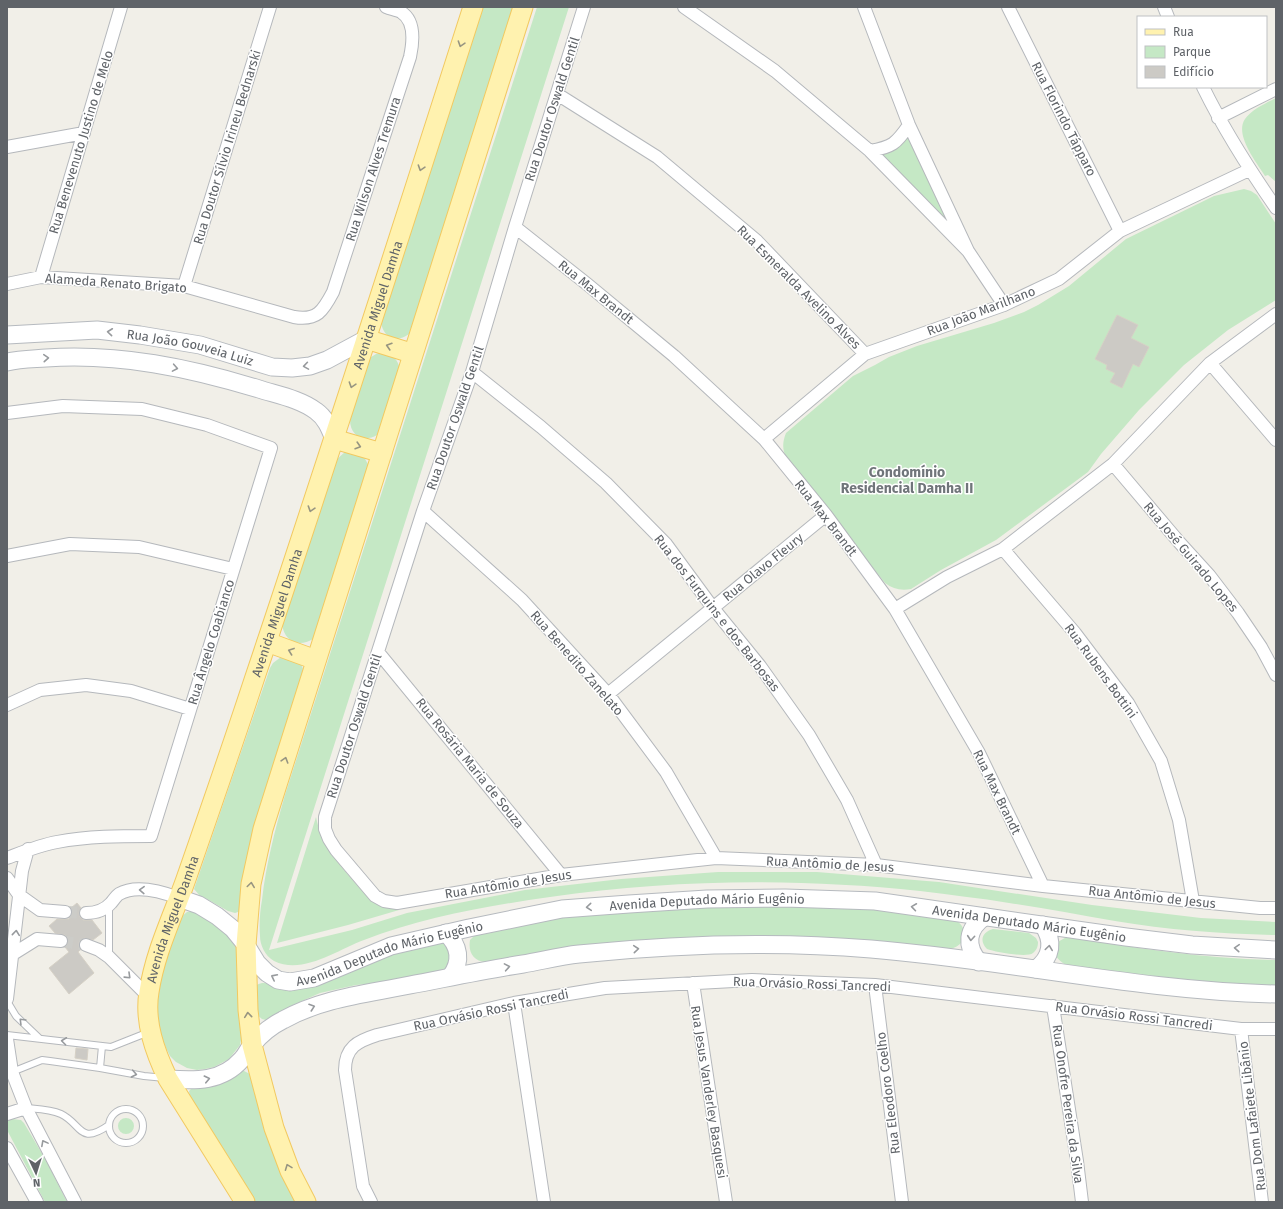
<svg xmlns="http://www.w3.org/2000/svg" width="1283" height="1209" viewBox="0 0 1283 1209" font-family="'Fira Sans',sans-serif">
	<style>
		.green { fill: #c5e8c5 }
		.building { fill: #cccac5; stroke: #d6d1c6 }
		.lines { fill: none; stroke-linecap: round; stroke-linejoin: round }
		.street-tunnel { stroke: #ccccc8; stroke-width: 12; stroke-dasharray: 12 6; stroke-linecap: butt }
		.lane-casing { stroke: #b5b8bc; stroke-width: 8 }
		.street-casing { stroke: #b5b8bc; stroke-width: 14 }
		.secondary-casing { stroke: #b6babf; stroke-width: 19 }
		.primary-casing { stroke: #f2c960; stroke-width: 21 }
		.lane { stroke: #fff; stroke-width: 6 }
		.street { stroke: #fff; stroke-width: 12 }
		.secondary { stroke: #fff; stroke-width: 17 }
		.primary { stroke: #fff2af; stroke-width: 19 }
		.oneway { stroke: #979581 }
		.oneway2 { stroke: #979a9d }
		.labels { text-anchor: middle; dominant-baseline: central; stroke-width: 3; stroke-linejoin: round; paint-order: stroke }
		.street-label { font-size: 13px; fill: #5f6368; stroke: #fff }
		.neighbourhood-label { font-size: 14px; font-weight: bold; fill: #70757a; stroke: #fff }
	</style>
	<rect width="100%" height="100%" fill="#f1efe8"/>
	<!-- green -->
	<path class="green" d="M481,7h35l-107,327c-13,10 -27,3 -28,-13z
		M537,7h32l-300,943 83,-20 55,-17 118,-23 96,-11 97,-7h99l122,10 153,23 109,13 75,4v13c-54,-1 -108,-5 -161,-14 -35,-6 -70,-13 -106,-18 -29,-5 -59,-8 -89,-12 -122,-13 -248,-12 -370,6 -63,9 -127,20 -186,43 -27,10 -61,35 -90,21 -9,-5 -14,-16 -14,-25 -1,-12 0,-25 2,-36 4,-36 13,-70 23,-105z
		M1276,98v84l-8,-7 -3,1c-8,-13 -31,-41 -20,-57 6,-9 21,-16 31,-21z
		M908,137l42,88 -71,-71c11,-3 22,-8 29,-17z
		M1244,189l7,2 6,4 19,29v76l-48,30 -44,35 -45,45 -38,44 -13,18 -92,68 -55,30 -30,19c-10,2 -18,0 -26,-6l-97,-122c-6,-10 -6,-18 -2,-28l67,-57 22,-11 14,-8 28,-11 77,-23 30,-11 14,-7 31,-19 57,-47 88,-43z
		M380,353c12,2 17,4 20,16l-23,66c-13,8 -27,1 -27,-15l18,-61 8,-5z
		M350,451l14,6 5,9 -56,173c-15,9 -29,2 -31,-15l55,-165 8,-7z
		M281,657l20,7 2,5 -62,242 -6,2 -7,-2 -23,-13 -5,-2 -6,-7 76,-221 3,-5z
		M316,817c6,32 28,52 48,76l6,7 29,10 -51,15 -71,18z
		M787,905l89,5 75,8c18,6 18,27 -1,31l-238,-12 -70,3 -68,8 -88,14c-13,-1 -18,-10 -16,-22l8,-8 86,-15 144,-11z
		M194,911l23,10 18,23 2,8 5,83 -2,10 -11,14 -15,8 -9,2 -8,1 -10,-2 -11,-6 -6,-6 -4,-8 -5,-11 -5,-29 2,-30 23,-61 6,-5z
		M993,929l36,4 7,5 2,4c0,4 -1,8 -5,11 -6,5 -38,-1 -46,-4 -8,-8 -5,-17 6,-20z
		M1068,937c69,11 138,22 208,23v27c-70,-5 -140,-12 -210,-22 -16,-9 -15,-23 2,-28z
		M441,942l6,2 5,9 -5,14 -5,4 -45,10 -41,4 -36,8 -27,12 -27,15 -4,-1 -6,-5 1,-29c6,-4 13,-1 20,1l115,-33z
		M242,1071h2l6,3 47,128h-43l-26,-46 -38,-58 -1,-7 4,-4 43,-12z
		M118 1126a8 8 0 1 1 16 0a8 8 0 1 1-16 0Z
		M12,1119l9,1 3,3 23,39 20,40h-22l-38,-72v-9z"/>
	<!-- building -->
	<path class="building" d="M1117,315l21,10 -7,13 18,9 -10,20 -6,-3 -11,24 -12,-6 5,-9 -9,-4 1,-4 -12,-6z
		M77,903l4,5 -2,5 1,4 3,3h9l10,13 -9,7 -9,-2 -5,4v4l1,4 -2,2 16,21 -25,21 -20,-26 20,-16 -4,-5 3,-5v-4l-3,-3 -10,-2 -6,-7 8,-7h12l3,-6 -1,-5z
		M76,1048l12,1 -1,11 -12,-2z"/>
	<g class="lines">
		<!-- street-tunnel -->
		<path class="street-tunnel" d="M65,912l21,1
			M61,941l25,4"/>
		<defs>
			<path id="lane" d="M109,906v50
				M7,1001l9,15 23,22
				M7,1035l104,12 38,-15
				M100,1068l2,-22
				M12,1072l30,-12 8,1 50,7 44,8 21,2
				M26,1108c11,1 24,1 35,6 21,10 18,32 48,11
				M109 1126a17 17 0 1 1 34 0a17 17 0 1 1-34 0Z"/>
			<path id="street" d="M584,7l-69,220 -43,145 -49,139 -98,306v12l4,10 7,11 39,46 9,5 13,2 164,-28 155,-17 160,7 167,21 217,22h16
				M684,7l91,64 95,80 98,100
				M864,7l45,118 59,126 36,54
				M1008,7l112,224
				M1164,7l4,10
				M1203,87c21,43 46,82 73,121
				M557,94l100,63 99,83 109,114
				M1218,118l58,-29
				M7,147l77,-14
				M870,151c22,-4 26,-7 39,-26
				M515,227l72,57 87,72 90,83 62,76 69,94 84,144 64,133
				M41,277l80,-270
				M7,284l34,-7 143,9 110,31c23,4 29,-6 39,-25l77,-235c3,-14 6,-36 -9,-45 -4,-2 -10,-3 -15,-5
				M184,286l86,-279
				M1210,363l66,77
				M472,372l69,55 65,56 60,61 47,64 47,58 49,69 38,65 29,65
				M7,413l56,-7 79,3 65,16 64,23 -120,388c-31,0 -63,0 -94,6 -17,3 -34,10 -50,16
				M764,439l101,-85 139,-49 55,-26 61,-48 129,-61
				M1113,464l66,78 30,33 29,38 23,34 15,28
				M423,511l99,89 86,94 58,78 50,86
				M1003,549l72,84 53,70 33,58 18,59 14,81
				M7,556l63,-12 69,3 94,22
				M895,609l52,-32 56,-28 110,-85 97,-101 66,-49
				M378,652l183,223
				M608,694l218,-179
				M7,705l33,-15 46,-5 45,6 59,18
				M7,878l12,17 21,15 25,2
				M86,913c10,0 18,-2 25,-10 2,-2 5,-7 8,-9 17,-10 44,-2 60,4
				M86,945l13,5 10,7 39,39
				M8,955l5,-1 24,-15 24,2
				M693,983l33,219
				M875,985l27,217
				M7,999l15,-128 6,-22
				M514,1003l30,199
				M1053,1006l24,155 5,41
				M1241,1029l21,173
				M7,1039l5,33 14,36 49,94
				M7,1114l19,-6
				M7,1148l30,54
				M371,1202l-8,-16 -18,-116c0,-23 13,-29 32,-35l137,-32 91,-15 147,-8 123,5 366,44h35"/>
			<g id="secondary">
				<path id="s1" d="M7,335l90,-5 43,5 60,10 72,22 20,1 18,-2 17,-6 39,-21"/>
				<path d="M7,362c13,-3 26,-3 39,-4 73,-5 144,10 213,31 19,6 41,10 57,22 10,7 14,18 18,28"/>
				<path id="s2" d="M179,898l20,7 18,11 16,13 13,16 11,18 10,10 11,7 12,2 24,-4 77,-32 78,-18 93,-19 67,-5 78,-5 78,-1 90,3 251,36 66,8 84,5"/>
				<path d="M446,933c13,12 16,28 5,43"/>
				<path d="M979,962c-14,-16 -12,-33 5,-45"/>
				<path d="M1036,969c16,-12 18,-28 7,-44"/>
				<path d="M168,1079c28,2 54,3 74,-20 4,-4 6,-10 10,-14 9,-11 19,-19 31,-25 39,-22 84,-26 127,-35 37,-7 75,-15 113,-21 18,-3 37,-8 56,-10 97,-10 195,-13 292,-5 136,11 269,42 405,45"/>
			</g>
			<g id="primary">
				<path d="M366,339l45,14"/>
				<path d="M334,439l48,14"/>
				<path d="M267,642l49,18"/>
				<path id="s3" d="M245,1202l-77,-123c-13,-27 -24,-57 -19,-87 6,-40 24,-76 37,-113 23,-66 46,-132 68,-199 75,-223 147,-448 219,-673"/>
				<path d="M306,1202l-16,-31 -16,-43 -22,-83 -4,-35 -2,-65 5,-61 12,-55c85,-275 172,-549 260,-822"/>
			</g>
		</defs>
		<!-- lane casing -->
		<use href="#lane" class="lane-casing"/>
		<!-- street casing -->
		<use href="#street" class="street-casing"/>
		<!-- secondary casing -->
		<use href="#secondary" class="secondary-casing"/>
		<!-- primary casing -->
		<use href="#primary" class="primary-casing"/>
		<!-- lane -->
		<use href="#lane" class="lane"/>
		<!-- street -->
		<use href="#street" class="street"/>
		<!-- secondary -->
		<use href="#secondary" class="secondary"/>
		<!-- primary -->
		<use href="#primary" class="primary"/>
	</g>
	<!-- one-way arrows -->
	<defs><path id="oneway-chevron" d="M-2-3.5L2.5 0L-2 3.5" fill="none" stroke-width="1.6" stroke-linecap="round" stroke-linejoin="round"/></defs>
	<g class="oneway">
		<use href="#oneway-chevron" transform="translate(461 44) rotate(108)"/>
		<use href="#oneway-chevron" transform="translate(421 168) rotate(108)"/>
		<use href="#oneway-chevron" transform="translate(389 346) rotate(-163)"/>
		<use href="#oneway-chevron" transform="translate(352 385) rotate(108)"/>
		<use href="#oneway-chevron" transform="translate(358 446) rotate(17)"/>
		<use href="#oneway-chevron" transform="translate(311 509) rotate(108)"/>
		<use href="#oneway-chevron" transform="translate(291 651) rotate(-160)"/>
		<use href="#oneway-chevron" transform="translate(285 760) rotate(-73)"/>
		<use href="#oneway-chevron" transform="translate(251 885) rotate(-82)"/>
		<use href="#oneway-chevron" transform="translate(248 1015) rotate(-96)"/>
		<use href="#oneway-chevron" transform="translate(288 1167) rotate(-111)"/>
	</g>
	<g class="oneway2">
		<use href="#oneway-chevron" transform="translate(110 332) rotate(-174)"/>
		<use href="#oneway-chevron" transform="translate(46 358) rotate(-4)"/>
		<use href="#oneway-chevron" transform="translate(306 366) rotate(171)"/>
		<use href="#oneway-chevron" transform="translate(175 368) rotate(10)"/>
		<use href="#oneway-chevron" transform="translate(142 890) rotate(-178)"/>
		<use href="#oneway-chevron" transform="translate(589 907) rotate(175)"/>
		<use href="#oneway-chevron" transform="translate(914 907) rotate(-172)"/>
		<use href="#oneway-chevron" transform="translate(16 933) rotate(-84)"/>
		<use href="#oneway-chevron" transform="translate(971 938) rotate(95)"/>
		<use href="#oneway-chevron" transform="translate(1049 948) rotate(-82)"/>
		<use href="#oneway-chevron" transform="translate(1237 948) rotate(-176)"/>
		<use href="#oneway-chevron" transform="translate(636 949) rotate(-5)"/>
		<use href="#oneway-chevron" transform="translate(507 967) rotate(-10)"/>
		<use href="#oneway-chevron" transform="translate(128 976) rotate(44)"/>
		<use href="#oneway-chevron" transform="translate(274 977) rotate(-153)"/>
		<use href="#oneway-chevron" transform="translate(312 1007) rotate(-19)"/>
		<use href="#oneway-chevron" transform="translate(22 1021) rotate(-135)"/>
		<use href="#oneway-chevron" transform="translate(64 1041) rotate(-173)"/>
		<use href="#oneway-chevron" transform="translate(134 1074) rotate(11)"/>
		<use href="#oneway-chevron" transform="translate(207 1079) rotate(-13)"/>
		<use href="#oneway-chevron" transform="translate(44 1143) rotate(-118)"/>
	</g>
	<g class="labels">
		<!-- street labels -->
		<g class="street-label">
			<text transform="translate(552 109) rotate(-72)">Rua Doutor Oswald Gentil</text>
			<text transform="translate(1064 119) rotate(63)">Rua Florindo Tápparo</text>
			<text transform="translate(81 142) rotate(-73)">Rua Benevenuto Justino de Melo</text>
			<text transform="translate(227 147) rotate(-73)">Rua Doutor Sílvio Irineu Bednarski</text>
			<text transform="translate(373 169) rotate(-72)">Rua Wilson Alves Tremura</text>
			<text transform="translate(116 283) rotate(4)">Alameda Renato Brigato</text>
			<text transform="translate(799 287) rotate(45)">Rua Esmeralda Avelino Alves</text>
			<text transform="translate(596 292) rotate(39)">Rua Max Brandt</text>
			<text stroke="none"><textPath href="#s3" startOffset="960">Avenida Miguel Damha</textPath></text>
			<text transform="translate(981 311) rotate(-21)">Rua João Marilhano</text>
			<text stroke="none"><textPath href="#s1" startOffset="185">Rua João Gouveia Luiz</textPath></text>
			<text transform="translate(455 418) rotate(-71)">Rua Doutor Oswald Gentil</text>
			<text transform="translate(826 518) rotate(52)">Rua Max Brandt</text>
			<text transform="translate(1191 557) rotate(50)">Rua José Guirado Lopes</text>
			<text transform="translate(763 567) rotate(-39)">Rua Olavo Fleury</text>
			<text stroke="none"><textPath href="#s3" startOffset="636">Avenida Miguel Damha</textPath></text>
			<text transform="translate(717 613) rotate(52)">Rua dos Furquins e dos Barbosas</text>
			<text transform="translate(211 642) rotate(-73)">Rua Ângelo Coabianco</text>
			<text transform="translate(577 663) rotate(49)">Rua Benedito Zanelato</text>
			<text transform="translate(1101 671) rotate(54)">Rua Rubens Bottini</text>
			<text transform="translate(354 726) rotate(-72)">Rua Doutor Oswald Gentil</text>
			<text transform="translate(470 763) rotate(51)">Rua Rosária Maria de Souza</text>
			<text transform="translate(997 792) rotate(64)">Rua Max Brandt</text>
			<text transform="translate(830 864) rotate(3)">Rua Antômio de Jesus</text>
			<text transform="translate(508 884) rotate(-9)">Rua Antômio de Jesus</text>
			<text transform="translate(1152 897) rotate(6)">Rua Antômio de Jesus</text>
			<text stroke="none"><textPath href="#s2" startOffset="572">Avenida Deputado Mário Eugênio</textPath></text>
			<text stroke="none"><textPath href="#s3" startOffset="312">Avenida Miguel Damha</textPath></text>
			<text stroke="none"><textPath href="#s2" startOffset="896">Avenida Deputado Mário Eugênio</textPath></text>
			<text stroke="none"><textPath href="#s2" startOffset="248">Avenida Deputado Mário Eugênio</textPath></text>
			<text transform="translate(812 984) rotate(2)">Rua Orvásio Rossi Tancredi</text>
			<text transform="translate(491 1010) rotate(-12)">Rua Orvásio Rossi Tancredi</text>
			<text transform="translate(1134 1016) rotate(7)">Rua Orvásio Rossi Tancredi</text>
			<text transform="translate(709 1092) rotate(81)">Rua Jesus Vanderley Basquesi</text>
			<text transform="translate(888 1093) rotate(-97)">Rua Eleodoro Coelho</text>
			<text transform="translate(1068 1104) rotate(82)">Rua Onofre Pereira da Silva</text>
			<text transform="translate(1252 1116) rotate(-97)">Rua Dom Lafaiete Libânio</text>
		</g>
		<!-- neighbourhood labels -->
		<g class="neighbourhood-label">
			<text x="907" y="472">Condomínio<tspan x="907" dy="16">Residencial Damha II</tspan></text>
		</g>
	</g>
	<!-- border -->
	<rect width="1283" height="1209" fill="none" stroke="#5f6368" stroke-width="16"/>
	<!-- legend -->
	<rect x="1137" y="16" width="130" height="72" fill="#ffffff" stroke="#bfc1c3"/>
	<rect x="1145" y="29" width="20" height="6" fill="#fff2af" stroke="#bfc1c3"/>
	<text x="1173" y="36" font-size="12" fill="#5f6368">Rua</text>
	<rect x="1145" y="46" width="20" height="12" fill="#c5e8c5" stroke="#bfc1c3"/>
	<text x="1173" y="56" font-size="12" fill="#5f6368">Parque</text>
	<rect x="1145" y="66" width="20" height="12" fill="#cccac5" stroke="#bfc1c3"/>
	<text x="1173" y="76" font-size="12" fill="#5f6368">Edifício</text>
	<!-- north arrow -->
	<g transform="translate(36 1173) rotate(176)" stroke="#ffffff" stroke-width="3" paint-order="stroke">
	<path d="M0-3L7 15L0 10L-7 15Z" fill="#5f6368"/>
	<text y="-6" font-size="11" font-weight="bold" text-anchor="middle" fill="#5f6368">N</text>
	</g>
</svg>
